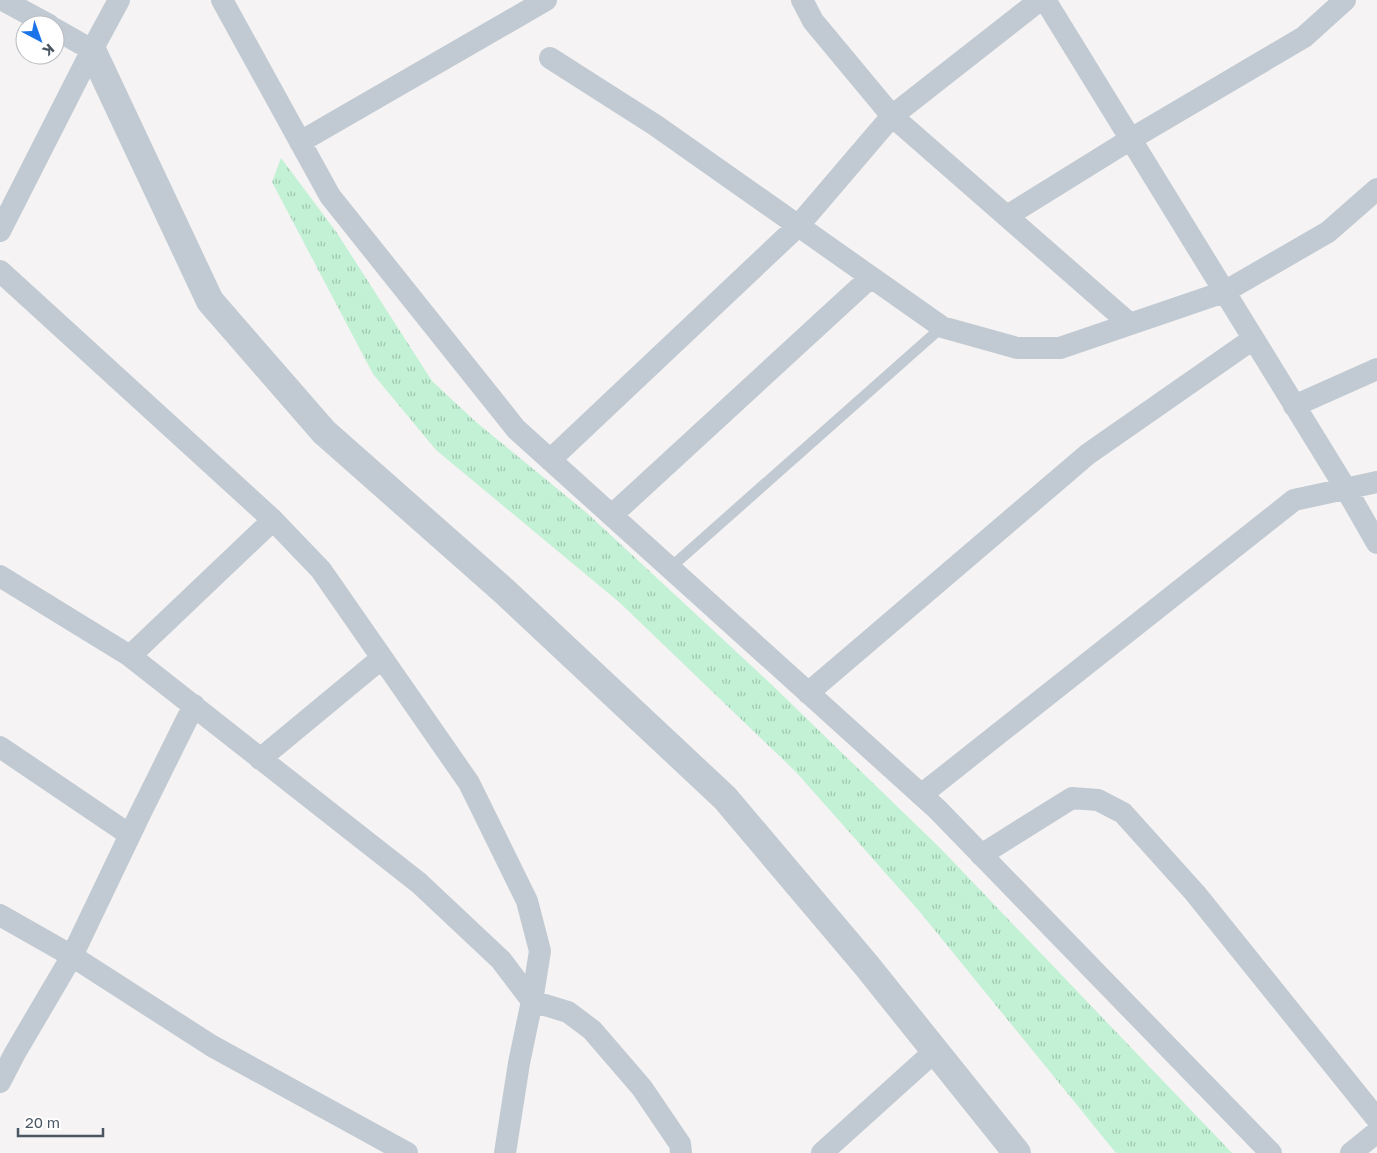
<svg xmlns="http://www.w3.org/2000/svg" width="1377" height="1153" viewBox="0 0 1377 1153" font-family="'Golos Text',sans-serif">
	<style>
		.park { fill: url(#park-tufts) }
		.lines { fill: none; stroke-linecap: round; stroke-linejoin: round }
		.service { stroke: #c1cad2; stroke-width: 11 }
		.minor { stroke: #c1cad2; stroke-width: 22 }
		.tertiary { stroke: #c1cad2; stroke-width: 28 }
	</style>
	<defs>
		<pattern id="park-tufts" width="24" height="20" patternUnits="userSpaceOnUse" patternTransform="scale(1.25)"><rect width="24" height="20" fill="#c3f1d5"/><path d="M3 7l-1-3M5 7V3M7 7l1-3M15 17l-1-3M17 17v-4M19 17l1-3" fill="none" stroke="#a0c6b0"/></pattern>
	</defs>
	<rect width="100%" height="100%" fill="#f5f3f3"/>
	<!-- park -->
	<path class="park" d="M281,158l56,75 95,148 44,41 112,92 184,171 169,164 291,304h-116l-196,-241 -124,-140 -177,-170 -183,-152 -63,-76 -101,-192z"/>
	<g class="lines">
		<!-- service -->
		<path class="service" d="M670,568l272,-241"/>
		<!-- minor -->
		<path class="minor" d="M3,0l46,25
			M222,0l108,196 186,233 421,380 334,344
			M802,0l11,21 79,95 238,208
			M1045,0l301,489 31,54
			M55,29l37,21
			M550,58l105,67 287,202 75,21h43l164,-56 104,-60 49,-43
			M300,142l246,-142
			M1007,216l124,-77 173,-102 41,-37
			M0,231l92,-181 27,-50
			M0,271l273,249 48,50 148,213 58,118 13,50 -8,50 36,11 24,18 50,58 38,56 1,9
			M1294,406l83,-37
			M550,460l248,-234 94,-110 148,-116
			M612,515l259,-238
			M0,576l130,80 289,227 82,77 31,41 -13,62 -14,90
			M130,656l143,-136
			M808,693l280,-239 165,-115
			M0,747l130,88
			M260,759l122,-101
			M921,795l373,-295 83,-18
			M981,855l91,-57 26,2 25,13 72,80 182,226
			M0,915l72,41 140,90 195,107
			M0,1082l15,-29 57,-97 67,-140 55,-111
			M822,1153l113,-102
			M1351,1153l26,-21"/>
		<!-- tertiary -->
		<path class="tertiary" d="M92,50l118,251 114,131 180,159 221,207 142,168 150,187"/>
	</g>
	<!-- north arrow -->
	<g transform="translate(40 40) rotate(139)"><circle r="24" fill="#ffffff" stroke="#b7bbc0"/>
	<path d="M0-4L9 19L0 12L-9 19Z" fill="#1a73e8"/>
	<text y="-8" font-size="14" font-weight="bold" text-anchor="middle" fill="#4a5661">K</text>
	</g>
	<!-- scale -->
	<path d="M18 1128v8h85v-8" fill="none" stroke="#4a5661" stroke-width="2.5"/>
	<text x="25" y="1128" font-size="15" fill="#4a5661" stroke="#ffffff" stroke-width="4" paint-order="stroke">20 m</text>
</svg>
